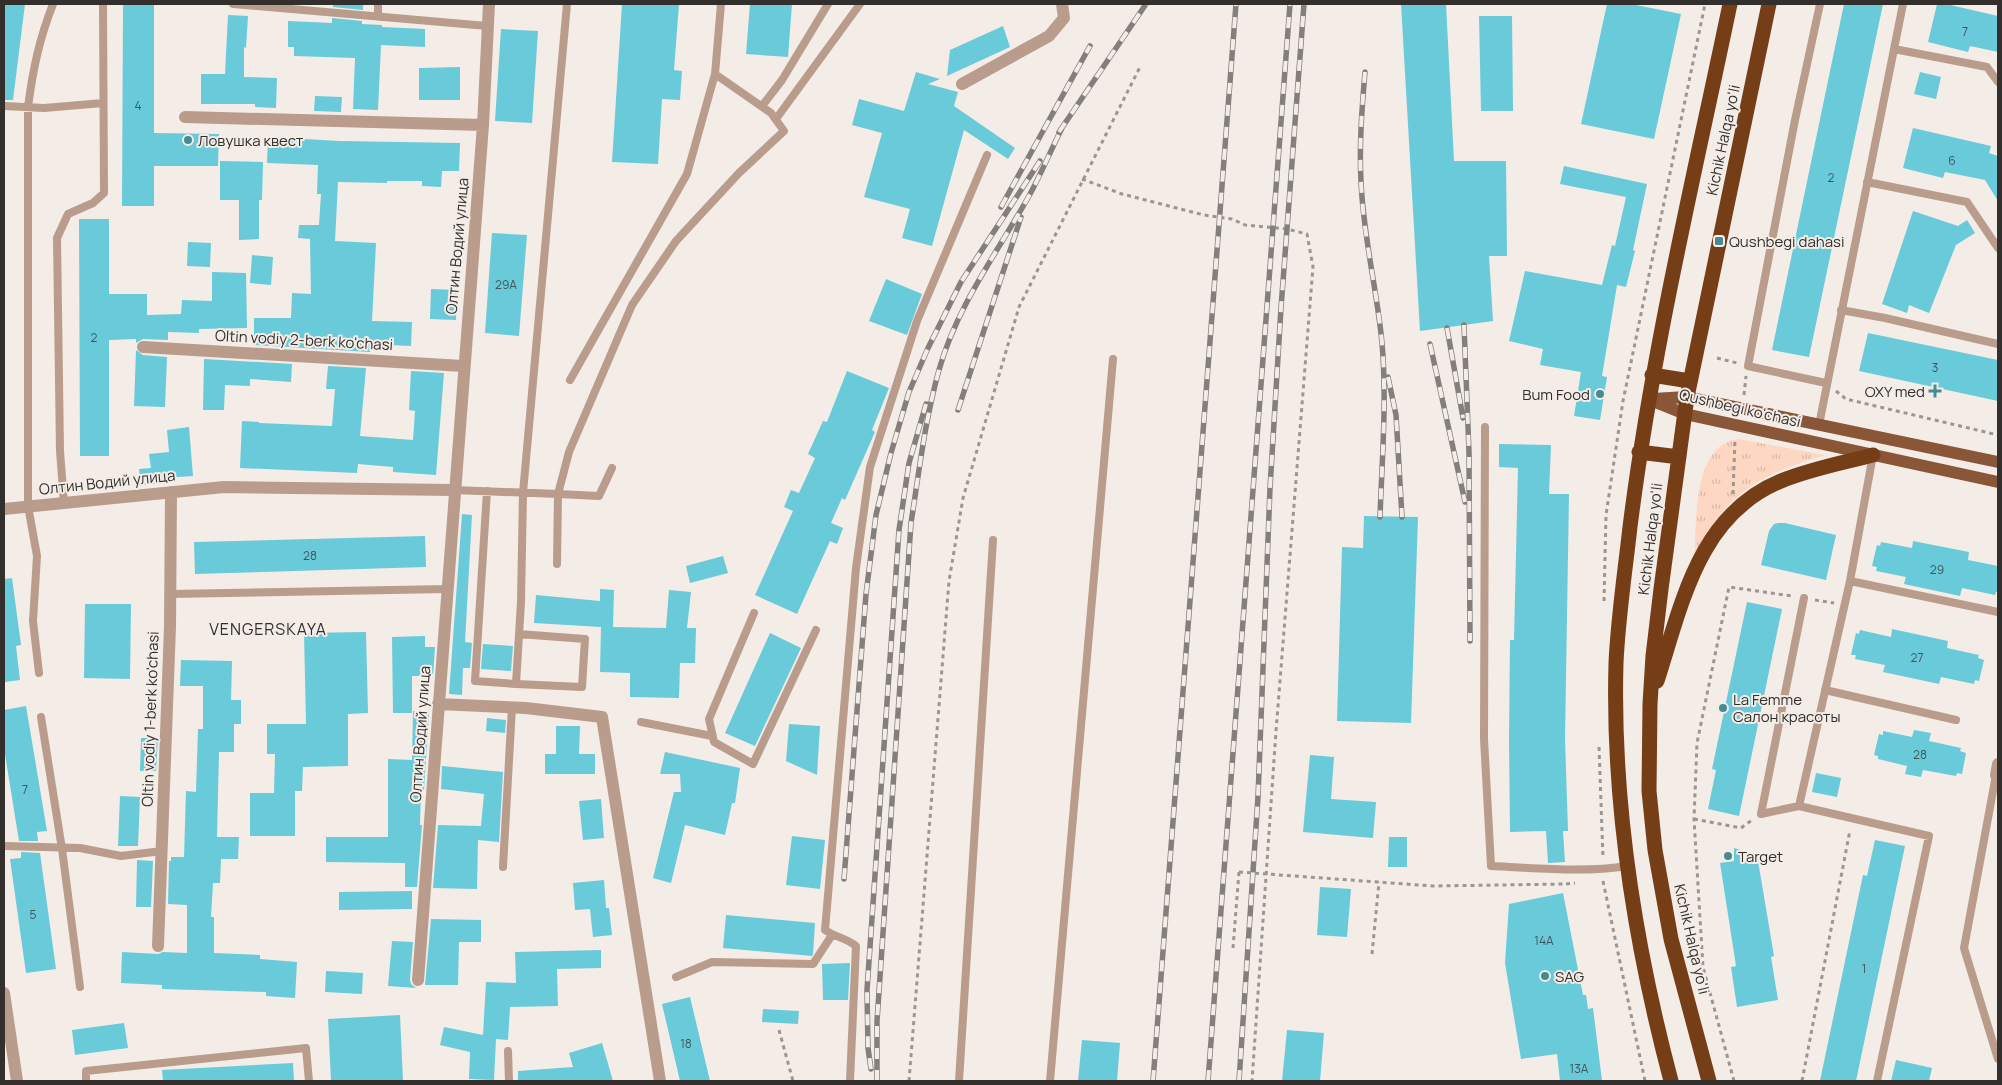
<svg xmlns="http://www.w3.org/2000/svg" width="2002" height="1085" viewBox="0 0 2002 1085" font-family="Manrope,sans-serif">
	<style>
		.grass { fill: url(#grass-tufts) }
		.building { fill: #69cada }
		.lines { fill: none; stroke-linecap: round; stroke-linejoin: round }
		.path { stroke: #9b9692; stroke-width: 3; stroke-dasharray: 4 4; stroke-linecap: butt }
		.lane { stroke: #b99c8b; stroke-width: 8 }
		.street { stroke: #b99c8b; stroke-width: 12 }
		.primary { stroke: #895738; stroke-width: 12 }
		.highway { stroke: #763e17; stroke-width: 15 }
		.rail-casing { stroke: #847f7c; stroke-width: 5.5 }
		.rail { stroke: #f4ece7; stroke-width: 4; stroke-dasharray: 11; stroke-linecap: butt }
		.path-bridge { stroke: #9b9692; stroke-width: 3; stroke-dasharray: 4 4; stroke-linecap: butt }
		.poi-dot { fill: #458b96; stroke: #f4ece7; stroke-width: 2 }
		.labels { text-anchor: middle; dominant-baseline: central; stroke-width: 4; stroke-linejoin: round; paint-order: stroke }
		.number-label { font-size: 12px; fill: #405658 }
		.poi-label { font-size: 15px; fill: #322f2d; stroke: #f4ece7; text-anchor: start }
		.street-label { font-size: 15px; fill: #322f2d; stroke: #f4ece7 }
		.neighbourhood-label { font-size: 16px; letter-spacing: 1px; fill: #322f2d; stroke: #f4ece7 }
	</style>
	<defs>
		<pattern id="grass-tufts" width="24" height="20" patternUnits="userSpaceOnUse" patternTransform="scale(1.25)"><rect width="24" height="20" fill="#fdd7c1"/><path d="M3 7l-1-3M5 7V3M7 7l1-3M15 17l-1-3M17 17v-4M19 17l1-3" fill="none" stroke="#d9b9a6"/></pattern>
	</defs>
	<rect width="100%" height="100%" fill="#f4ece7"/>
	<!-- grass -->
	<path class="grass" d="M1739,439l86,16c-65,19 -104,41 -131,105 3,-33 -3,-117 45,-121z"/>
	<!-- building -->
	<path class="building" d="M4,4h21l-12,96h-9z
		M123,4h31v129l65,1 -1,32h-64v40h-32z
		M333,4h30v6l-30,-3z
		M622,4h57l-5,66 8,1 -2,29 -18,-1 -4,65 -46,-2z
		M750,4h42l-4,53 -42,-3z
		M1401,4h45l8,157h52l1,95h-18l4,65 -73,10z
		M1607,4h24l50,10 -27,125 -73,-15z
		M1844,4h39l-74,353 -37,-7z
		M1937,4h9l52,12v36l-28,-6 -2,6 -40,-10z
		M228,15l20,1 -2,32 -2,-1v30l33,1 -1,30 -21,-1v-3h-54v-30h24z
		M1479,16h33l1,95h-32z
		M332,18l30,3v3l20,1v2l43,2v18l-44,-2 -3,65 -25,-1 2,-51 -61,-2v-9h-6v-26l44,2z
		M1003,26l7,21 -63,29 3,-26z
		M501,29l37,2 -6,92 -37,-2z
		M460,67v33h-41v-32z
		M916,72l24,7 -12,5 30,8 -4,14 61,42 -7,11 -44,-29 -32,116 -30,-8 8,-29 -46,-12 18,-64 -30,-8 7,-26 45,12z
		M1920,72l21,5 -5,22 -22,-5z
		M315,96l27,1 -1,15 -27,-1z
		M1913,128l78,18 -2,7 9,3v45l-13,-21 -40,-8 -2,6 -40,-10z
		M268,137l72,4 120,2 -1,28h-17l-1,16 -19,-1v-5h-35v2l-49,-1 -3,59 41,2 -4,78 40,1 -1,24 -41,-2v8l-116,-7v-27h37l1,-25 19,1 -1,-55 -12,-1 1,-13h20l2,-31h-4l1,-29 -51,-2z
		M220,161l43,1 -1,38h-3v39l-20,1v-40h-19z
		M1564,166l83,18 -14,66 2,1 -9,36 -9,-2 -15,91 5,1 -7,43 -26,-4 7,-44 -41,-7 3,-16 -34,-8 16,-70 77,14 10,-40 3,1 11,-49 -66,-13z
		M1913,211l45,15 9,-6 8,13 -19,12 -27,68 -20,-8 -2,8 -25,-9z
		M79,219h30v75h38v21l34,-1 1,-14 30,1v-29l34,1 1,55 -48,1v4l-31,-1v8l-25,-1 -7,4v-4l-27,1v116h-29z
		M492,233l35,2 -8,101 -34,-3z
		M188,242l23,1 -1,24 -23,-1z
		M252,255l21,2 -2,28 -21,-2z
		M886,279l36,15 -15,41 -38,-14z
		M431,289l26,1 -1,30 -26,-1z
		M1868,333l130,27v41l-139,-30z
		M136,350l7,5 24,2 -2,50 -31,-1z
		M204,359l88,5 -1,18 -41,-3v7l-25,-1 -1,25h-21z
		M328,366l38,2 -6,68 53,4 2,-29 -6,-1 2,-39 33,2 -8,102 -43,-3v-5l-35,-3 -1,9 -117,-5 2,-47 17,1v1l73,3 3,-37h-9z
		M847,371l42,17 -17,42 3,2 -30,68 -3,-2 -11,25 12,5 -6,16 -7,-3 -33,73 -42,-19 38,-84 -9,-4 7,-17 8,3 16,-35 -7,-4 15,-33 4,1z
		M189,427l4,49 -30,2 1,5 -23,2 -2,-16 12,-1 -2,-14 20,-2 -2,-22z
		M1499,444l52,1 -2,49h20l-4,245 3,92h-5l2,31 -17,1 -2,-32 -36,1 -1,-92 1,-100h4l4,-172 -19,-1z
		M462,514l10,1 -7,127 7,1 -2,25h-7l-1,27 -13,-1z
		M1364,516l54,1 -7,206 -74,-2 5,-174 21,1z
		M1778,523h7l51,12 -10,45 -65,-15 8,-34 5,-7z
		M425,536l1,31 -231,7 -1,-32z
		M1913,541l56,11 -1,8 30,6v26h-2l-1,3 -33,-7 -2,8 -56,-12 2,-7 -30,-6 1,-4 -5,-1 5,-21 3,1 1,-4 31,6z
		M723,556l5,17 -38,10 -4,-17z
		M12,578l9,67 -5,1 4,34 -15,2 -1,-12v-91z
		M600,589l14,1 -1,37 53,1 3,-38 22,2 -4,36h9l-1,35h-15l-1,35 -49,-1v-24l-30,-1 1,-45 -67,-4 2,-28 64,6z
		M1747,602l35,7 -43,207 -31,-7 8,-39 -4,-1z
		M85,604h46l-1,75 -46,-1z
		M1892,629l56,12 -1,7 32,7 -1,3 6,2 -5,21 -4,-1 -1,4 -33,-7 -2,7 -56,-12 2,-7 -30,-6 1,-4h-5l5,-22 3,1 1,-4 31,7z
		M366,632l2,81 -20,1v52l-45,1 -1,24h-7v45h-45v-43h24l1,-39h-8v-30h39l-2,-91z
		M770,633l31,15 -46,98 -30,-13z
		M425,636v11h10l-2,29h-21v37h-19l-1,-76z
		M483,644l30,2 -2,25 -30,-2z
		M181,660l51,1 -1,39h10v24h-7v28h-15l-2,85h22l-1,22h-17l-1,24h-7l-2,34h3v36l46,2v4l37,3 -2,36 -29,-2v-4l-104,-3v-4l-41,-2 1,-31 36,2 5,-2 24,1v-48l-19,-1 1,-43h2v-4h13l2,-66 10,1 2,-63h5v-43h-23z
		M26,706l21,125 -10,1 1,9h-19l-15,-93v-38z
		M413,711l16,1 -5,78h-3l-1,35h2l-5,62h-12v-24l-79,-1v-25h62v-78l24,1z
		M487,718l19,2 -1,13 -19,-2z
		M789,724l31,2 -3,49 -31,-14z
		M556,726h24l-1,28h16v20h-50v-20h11z
		M1914,730l17,3 -2,8 32,7 -1,3 6,2 -4,21 -5,-1 -1,3 -33,-6 -2,7 -16,-3 2,-8 -29,-7v-3l-4,-1 5,-21 4,1v-4l29,6z
		M141,738h17l-2,33h-16z
		M665,752l75,16 -5,35h-3l-7,32 -40,-10 -14,58 -18,-5 21,-86h7l-1,-18h-20z
		M1310,755l24,2 -3,42 45,3 -3,36 -70,-6z
		M442,766l61,6 -4,70 -21,-2 -1,49 -44,-1 5,-63 43,1 3,-32 -43,-5z
		M1816,773l25,5 -4,19 -25,-5z
		M120,796l20,1 -2,49h-20z
		M601,799l3,39 -21,2 -4,-39z
		M792,836l33,4 -5,49 -34,-4z
		M1389,837h18v30h-19z
		M1875,840l30,6 -49,235h-36l43,-206 4,1z
		M1734,848l23,7 17,101 -3,1 7,43 -41,7 -6,-40 5,-1 -16,-103 14,-2z
		M21,852l19,1 16,116 -30,4 -16,-114 11,-1z
		M137,860l16,1 -2,46h-15z
		M604,880l2,28h3l3,27 -19,2 -3,-28 -15,1 -2,-27z
		M1320,887l31,2 -4,48 -30,-2z
		M412,891v18l-73,1v-18z
		M1563,893l20,102h3l2,14 5,-1 9,73h-42l-3,-27 -36,5 -16,-96 4,-59z
		M726,915l89,8 -2,31 -1,2 -89,-8z
		M431,919l50,1v22h-22l-1,43h-33z
		M392,941l21,1 -3,38 1,4 5,4 -28,-2z
		M601,950v18l-44,1 1,37 -48,1 -2,33 -12,-1 -2,41 -25,-1 1,-27 -30,-7 4,-18 39,8 3,-53 30,1 -1,-31z
		M850,963l-2,37h-25l-1,-36z
		M326,971l37,2 -1,21 -37,-2z
		M690,997l20,84h-30l-18,-77z
		M763,1009l36,2 -1,13 -36,-2z
		M400,1015l3,66h-72l-3,-62z
		M124,1023l4,25 -53,7 -3,-25z
		M1287,1030l37,3 -4,48h-38z
		M1082,1040l38,3 -3,38h-39z
		M602,1043l11,38h-95v-10l55,-4 -4,-14z
		M1896,1060l36,8 -3,13h-38z
		M293,1063l1,18h-131l-1,-11z"/>
	<g class="lines">
		<!-- path -->
		<path class="path" d="M1082,179l40,15 82,21 28,4 13,6 42,4 20,5 6,33 -37,464 -24,350
			M1717,358l20,5
			M1836,391l10,8 152,36
			M1744,395l2,-19
			M1733,494l2,-55
			M1815,600l19,3
			M1604,601l2,-86 17,-114 82,-397
			M1599,747l4,111
			M1694,819l47,9 11,-8
			M1603,881l42,200
			M1566,884l9,-1
			M1233,948l6,-76
			M1372,954l7,-72
			M779,1030l14,51
			M909,1081l40,-500 14,-83 56,-191 121,-240
			M1734,1081l-31,-114 -9,-148 3,-76 32,-156 63,9
			M1802,1081l48,-251"/>
		<!-- lane -->
		<path class="lane" d="M233,4l254,22
			M1820,4l-25,116 -47,246 78,17
			M378,17v-13
			M1894,49l93,18 11,15
			M4,106l40,2 59,-5
			M762,106l20,-26 46,-76
			M776,119l84,-115
			M1867,182l100,20 31,46
			M1841,310l44,8 113,26
			M570,380l117,-206 28,-100
			M1819,425l84,-421
			M1485,427l-1,312 7,127c46,2 91,7 137,0
			M454,490l104,4 11,-42 63,-147 44,-64 63,-68 45,-42 -13,-18 -56,-39 6,-70
			M487,491l-12,190 41,3 5,-82 2,-109 44,-489
			M64,503l-4,-52 -3,-213 11,-24 25,-11 11,-10 -1,-189
			M557,564l1,-70 41,2 13,-28
			M1850,581l148,31
			M170,594l277,-5
			M1804,598l-43,216 38,-8 130,30 -52,245
			M754,613l-45,106 5,23 39,22 63,-134
			M39,673l-6,-52 4,-65 -9,-50v-399c5,-38 11,-67 25,-103
			M516,684l66,3 3,-48 -66,-5
			M1825,690l131,30
			M41,717l21,132 18,138
			M641,722l71,14
			M1996,775l-32,173 34,111
			M1799,806l51,-225 23,-126
			M4,846l76,2 41,8 41,-5
			M503,867l9,-160
			M676,977l36,-15 101,2 19,-29
			M508,1051l1,30
			M86,1081v-10l220,-23 3,33
			M850,1081l6,-135c-10,-8 -21,-9 -31,-16l31,-362 14,-101 47,-146 70,-166
			M959,1081l34,-541
			M1050,1081l63,-722"/>
		<!-- street -->
		<path class="street" d="M962,84l87,-48 15,-18 -2,-14
			M185,117l298,8
			M143,347l320,19
			M4,509l220,-22 230,3
			M438,704l88,4 76,9 58,364
			M1998,764l-2,11h2
			M158,946l12,-319 1,-135
			M418,980l65,-855 6,-121
			M4,993l13,88"/>
		<!-- primary -->
		<path class="primary" d="M1648,399l37,15 313,68
			M1653,399l34,-2 311,65"/>
		<!-- highway -->
		<path class="highway" d="M1652,375l38,6
			M1639,452l40,5
			M1657,681c25,-77 41,-166 124,-200 29,-12 61,-18 92,-26
			M1671,1081c-36,-136 -59,-276 -55,-418 2,-45 9,-91 14,-136 22,-176 64,-350 100,-523
			M1709,1081l-38,-142 -16,-89 -6,-59 1,-87 3,-48 8,-67 26,-192 82,-393"/>
		<defs>
			<path id="rail" d="M1365,72c-3,36 -6,73 -4,109 2,55 16,108 21,162 5,57 0,116 -2,174
				M1059,132l87,-128
				M1001,207l89,-161
				M1464,325l5,127 1,189
				M1447,328l16,90
				M1430,344l35,158
				M1388,377l8,38 6,102
				M958,410l63,-193
				M844,879l22,-285 10,-79 15,-62 18,-61 19,-44 33,-66 79,-121
				M871,1069l-3,-21 -1,-58 32,-460 10,-67 17,-59
				M877,1081v-60l34,-498c8,-51 14,-103 28,-153 18,-64 58,-117 90,-174 12,-22 22,-46 33,-68
				M1153,1081l83,-1077
				M1208,1081l82,-1077
				M1239,1081l19,-284 12,-309 11,-180 23,-304"/>
		</defs>
		<!-- rail casing -->
		<use href="#rail" class="rail-casing"/>
		<!-- rail -->
		<use href="#rail" class="rail"/>
		<!-- path-bridge -->
		<path class="path-bridge" d="M1239,872l194,14 133,-2"/>
	</g>
	<!-- markers -->
	<g class="poi-dot">
		<circle cx="188" cy="140" r="5"/>
		<rect x="1714" y="236" width="10" height="10" rx="2.5"/>
		<path d="M1932.5 383.5h5v5h5v5h-5v5h-5v-5h-5v-5h5z"/>
		<circle cx="1600" cy="394" r="5"/>
		<circle cx="1723" cy="708" r="5"/>
		<circle cx="1728" cy="856" r="5"/>
		<circle cx="1545" cy="976" r="5"/>
	</g>
	<g class="labels">
		<!-- number labels -->
		<g class="number-label">
			<text x="1965" y="31">7</text>
			<text x="138" y="105">4</text>
			<text x="1952" y="160">6</text>
			<text x="1831" y="177">2</text>
			<text x="506" y="284">29А</text>
			<text x="94" y="337">2</text>
			<text x="1935" y="367">3</text>
			<text x="310" y="555">28</text>
			<text x="1937" y="569">29</text>
			<text x="1917" y="657">27</text>
			<text x="1920" y="754">28</text>
			<text x="25" y="789">7</text>
			<text x="33" y="914">5</text>
			<text x="1544" y="940">14А</text>
			<text x="1864" y="968">1</text>
			<text x="686" y="1043">18</text>
			<text x="1579" y="1068">13А</text>
		</g>
		<!-- poi labels -->
		<g class="poi-label">
			<text x="198" y="140">Ловушка квест</text>
			<text x="1729" y="241">Qushbegi dahasi</text>
			<text x="1925" y="391" text-anchor="end">OXY med</text>
			<text x="1590" y="394" text-anchor="end">Bum Food</text>
			<text x="1733" y="699">La Femme<tspan x="1733" dy="17">Салон красоты</tspan></text>
			<text x="1738" y="856">Target</text>
			<text x="1555" y="976">SAG</text>
		</g>
		<!-- street labels -->
		<g class="street-label">
			<text transform="translate(1723 140) rotate(-78)">Kichik Halqa yo'li</text>
			<text transform="translate(457 246) rotate(-85)">Олтин Водий улица</text>
			<text transform="translate(304 340) rotate(3)">Oltin vodiy 2-berk ko'chasi</text>
			<text transform="translate(1740 408) rotate(13)">Qushbegi ko'chasi</text>
			<text transform="translate(107 482) rotate(-6)">Олтин Водий улица</text>
			<text transform="translate(1650 539) rotate(-83)">Kichik Halqa yo'li</text>
			<text transform="translate(150 719) rotate(-88)">Oltin vodiy 1-berk ko'chasi</text>
			<text transform="translate(420 734) rotate(-86)">Олтин Водий улица</text>
			<text transform="translate(1692 939) rotate(77)">Kichik Halqa yo'li</text>
		</g>
		<!-- neighbourhood labels -->
		<g class="neighbourhood-label">
			<text x="268" y="629">VENGERSKAYA</text>
		</g>
	</g>
	<!-- border -->
	<rect width="2002" height="1085" fill="none" stroke="#322f2d" stroke-width="10"/>
</svg>
